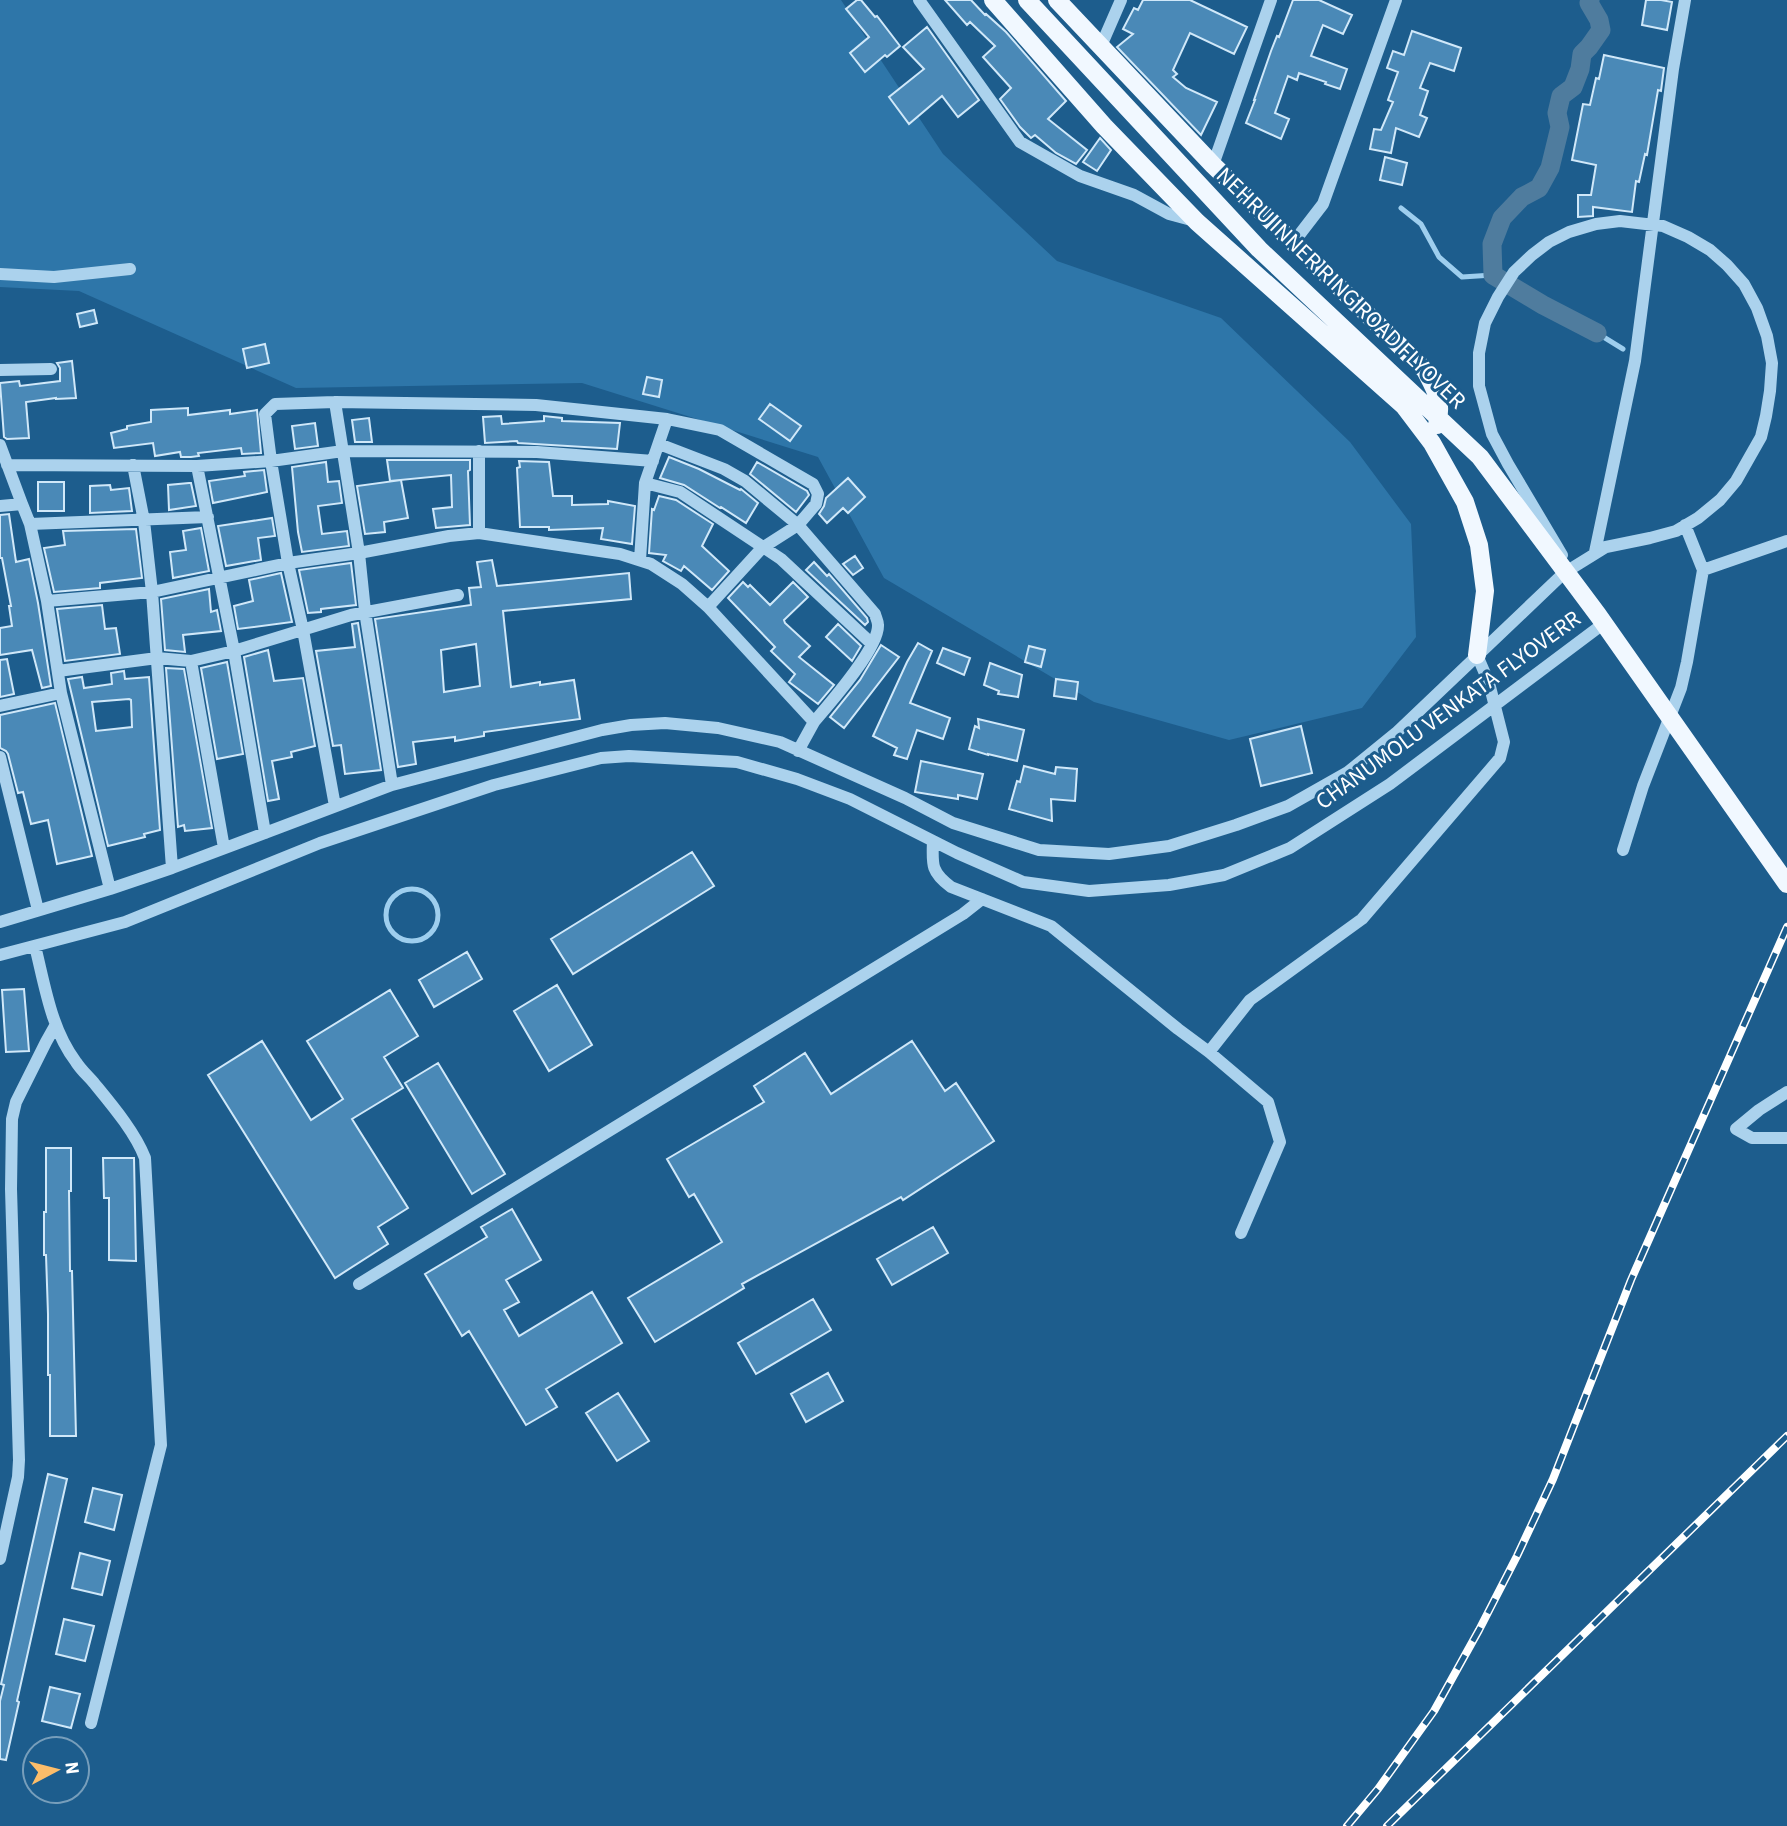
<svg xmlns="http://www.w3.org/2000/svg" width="1787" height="1826" viewBox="0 0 1787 1826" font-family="'Source Sans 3',sans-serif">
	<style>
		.green { fill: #2e76a9 }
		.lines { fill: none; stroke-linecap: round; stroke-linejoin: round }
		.stream { stroke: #9eceee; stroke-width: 5 }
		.canal { stroke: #4f7c9e; stroke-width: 19 }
		.building { fill: #4a89b7; stroke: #d0e8f9; stroke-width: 2; fill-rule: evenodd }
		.minor { stroke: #abd2ed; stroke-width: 12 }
		.major { stroke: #f1f8ff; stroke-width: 18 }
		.rail-casing { stroke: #fff; stroke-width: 8 }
		.rail { stroke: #1d5d8d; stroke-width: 5; stroke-dasharray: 16; stroke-linecap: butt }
		.labels { text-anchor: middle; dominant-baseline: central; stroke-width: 6; stroke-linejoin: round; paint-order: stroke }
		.street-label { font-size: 23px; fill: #fff; stroke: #1d5d8d }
	</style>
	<rect width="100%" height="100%" fill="#1d5d8d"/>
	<!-- green -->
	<path class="green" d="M0,0h841l102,154 114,107 164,57 129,124 61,82 5,113 -54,71 -133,32 -135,-38 -210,-124 -66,-121 -236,-74 -286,5 -217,-97 -79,-4z"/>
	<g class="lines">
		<!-- stream -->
		<path class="stream" d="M1401,208l20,16 18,33 23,20 31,-2
			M1597,333l26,16
			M386 915a26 26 0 1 1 52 0a26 26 0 1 1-52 0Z"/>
		<!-- canal -->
		<path class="canal" d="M1590,0l-1,3 10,17 2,10 -12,17 -7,7 -2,15 -7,18 -12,9 -4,17 3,14 -10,41 -11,20 -17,9 -20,21 -10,26 1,31 50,30 54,28"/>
	</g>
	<!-- building -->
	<path class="building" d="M857,0h4l14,17 2,-1 23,30 -13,11 -2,-2 -20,17 -15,-19 19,-16 -23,-28z
		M945,0h26l14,15 1,-1 20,18 60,69 -18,18 39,31 -11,14 -20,-11 -21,-18 -4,3 -11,-11 -20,-28 11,-11 -28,-31 12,-11 -25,-24 -3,3z
		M1143,0h47l57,27 -13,27 -44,-21 -17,37 4,4 -4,3 13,11 31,14 -16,33 -84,-88 16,-13 -10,-5 11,-21 4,2z
		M1293,0h26l33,15 -9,19 -20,-9 -12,31 36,13 -7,20 -15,-5 1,-2 -27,-9 -2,7 -9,-4 -13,37 14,6 -8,20 -35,-16 9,-23h-1l17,-49 6,-15 2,1z
		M1646,0h15l11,2 -5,28 -25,-5z
		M927,27l52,73 -21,17 -16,-21 -33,28 -20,-27 35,-28 -21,-22z
		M1412,31l49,17 -7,23 -24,-8 -10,25 8,3 -8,24 7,3 -8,19 -23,-9 -5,25 -21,-4 4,-20 7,1 12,-28 -5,-2 10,-28 -11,-4 6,-17 11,4z
		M1604,55l60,13 -3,23 -3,-1 -11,65 -2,-1 -6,28 -3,-1 -4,31 -39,-5v9l-15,1v-22h13l5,-30 -24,-5 11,-56 7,1 6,-27 3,1z
		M1100,138l11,12 -14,21 -14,-9z
		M1385,157l22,6 -5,22 -22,-5z
		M94,310l3,13 -17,4 -3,-13z
		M265,344l4,19 -22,5 -4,-19z
		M72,361l4,37 -20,1v-1l-30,4 3,36 -22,1 -3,-2 -4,-54 19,-2 1,5 40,-5v-13l-3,-5z
		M647,377l15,3 -3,17 -16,-3z
		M770,404l31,22 -11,15 -31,-22z
		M188,408v7l42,-5v4l27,-4 4,43 -19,1 -1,-6 -43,5 1,3 -8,1h-10l-1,-5 -25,4 -2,-13 -39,5 -3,-15 16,-4v-3l24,-4v-12z
		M501,416l1,8 42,-3v-5l18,2v3l58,2 -3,26 -99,-6 -1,-2 -32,2 -2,-26z
		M369,418l3,24h-17l-3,-22z
		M315,423l3,23 -23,3 -3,-23z
		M669,457l30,12 41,21 1,-1 17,14 -12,20 -25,-16 -1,1 -36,-23 -24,-7z
		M387,460h83v10l-2,1 2,54 -34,3 -3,-19 19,-2 -1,-32 -61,6z
		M519,461l30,1 4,34h19v9l36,-1v-3l27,5 -3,38 -31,-5 2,-11 -54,2v-3h-29l-3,-59 3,-1z
		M326,462l2,20 11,-1 3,22 -24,3 4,28 25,-3 2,15 -47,6 -4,-20 -6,-65z
		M757,462l50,29 2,4 -13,17 -46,-38z
		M264,470l3,22 -54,11 -4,-22 36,-5 -1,-4z
		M848,478l17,19 -17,16 -5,-5 -16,15 -8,-9 5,-8 2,-8z
		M401,480l7,38 -24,4 1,10 -20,2 -8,-48z
		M38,482h26v29h-26z
		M189,483h2l5,23 -27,4 -1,-25z
		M110,485l1,5 18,-2 3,23 -42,2v-27z
		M659,496l17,4 37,24 -11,22 27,25 -17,19 -28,-24 -3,5 -18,-10 3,-6 -17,-2 3,-44 2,1z
		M9,514l7,48 13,-3 9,44 13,83 -9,2 -10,-38 -32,5v-27l12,-2 -3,-20h2l-9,-48h-2v-43z
		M272,518l3,18 -17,2 3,22 -35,6 -8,-40z
		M201,528l8,43 -36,7 -3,-26 16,-2 -3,-19z
		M136,529l6,49 -42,5v5l-46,4 -10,-44 21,-3 -2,-14z
		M855,556l8,12 -10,7 -10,-11z
		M492,560l5,26 132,-13 2,26 -128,12 8,76 29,-5v3l34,-5 6,39 -96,13v4l-29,5v-4l-42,5 3,22 -18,3 -23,-148 96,-14 -2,-17 12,-1 -4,-25zM476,644l4,42 -36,6 -3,-42z
		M814,562l13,14 2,-2 38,44 1,4 -3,3 -59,-55z
		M351,563l5,42 -35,4v3l-13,1 -9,-43z
		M281,573l11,49 -54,7 -4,-23 19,-5 -4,-21z
		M743,582l5,5 2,-2 20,20 23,-23 15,15 -24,23 1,3 25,23 -11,11 35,28 -16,19 -29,-22 6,-8 -24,-23 4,-4 -47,-49z
		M209,589l2,23 6,-2 4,21 -38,4 2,17 -20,-2 -4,-51z
		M102,605l3,24 11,-1 4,26 -55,7 -8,-52z
		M358,623l23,147 -36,4 -4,-29 -8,1 -17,-95 39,-4 -3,-23z
		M838,624l23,22 -9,15 -26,-24z
		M918,643l14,8 -22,52 40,15 -7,21 -26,-9 -10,29 -13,-4 3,-7 -24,-12 34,-74z
		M881,645l18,12 -55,71 -14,-11 30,-37z
		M1029,646l16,4 -4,17 -16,-5z
		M943,648l27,10 -6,17 -27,-12z
		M268,650l6,31 29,-3 12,68 -24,6 1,5 -20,4 7,38 -11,2 -24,-144z
		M7,659l7,35 -14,3v-37z
		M227,662l16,92 -26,5 -16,-91z
		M990,663l32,12 -4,22 -20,-3 1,-3 -15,-6z
		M166,668l18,1 28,159 -27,3 -1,-6 -6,2z
		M124,671l1,8 24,-2 11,153 -16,4 1,3 -37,9 -40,-167 14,-2 2,11 28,-4 -1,-11zM129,699l2,1 1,27 -36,4 -4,-29z
		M1056,679l22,3 -2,17 -22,-3z
		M55,703l37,153 -35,8 -9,-44 -17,4 -8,-32 -5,1 -10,-39 -2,-3 -6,-3v-33z
		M978,719l46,11 -7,31 -29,-7v1l-19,-6 6,-23 4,2z
		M1301,726l11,47 -51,13 -11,-47z
		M921,761l62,13 -6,25 -19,-4v4l-43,-7z
		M1024,766l31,8 1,-7 21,2 -2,32 -24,-2 1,22 -43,-12 8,-28 3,1z
		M692,852l22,34 -141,88 -22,-35z
		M467,952l15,27 -48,28 -15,-27z
		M557,985l35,60 -43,26 -35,-60z
		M24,989l5,62 -23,1 -4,-62z
		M390,990l28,46 -34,21 19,31 -51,31 56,89 -30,19 10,17 -53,34 -127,-203 54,-34 49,79 32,-21 -36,-58z
		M912,1041l33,50 11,-8 38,58 -91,59 -2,-3 -159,87 2,4 -89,54 -27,-44 94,-56 -28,-48 -5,3 -22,-38 97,-57 -10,-16 51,-33 26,41z
		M438,1063l67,111 -33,20 -67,-111z
		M46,1148h25v43h-2l1,80h2l4,165h-26v-61h-2v-61l-2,-59h-2v-43h2z
		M103,1158h31l2,103 -27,-1v-62h-5z
		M512,1209l29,51 -35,20 13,22 -15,8 15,26 73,-44 30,51 -76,46 11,18 -31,18 -57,-94 -7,5 -37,-62 62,-37 -6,-10z
		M933,1227l15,26 -56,32 -15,-26z
		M813,1299l18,31 -75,44 -18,-31z
		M828,1373l15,28 -37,21 -15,-28z
		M618,1393l31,48 -32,20 -31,-48z
		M48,1474l19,5 -50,222 2,1 -13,58 -6,-1v-58l4,-16 -3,-1z
		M93,1488l29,7 -8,35 -29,-8z
		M80,1553l30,8 -8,34 -30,-7z
		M64,1619l30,7 -9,35 -29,-7z
		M50,1687l30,7 -9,34 -29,-7z"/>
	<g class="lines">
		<!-- minor -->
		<path class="minor" d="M919,0l101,142 60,34 54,19 35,19 26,7
			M1101,46l20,-46
			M1213,165l58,-165
			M1293,243l30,-39 73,-204
			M0,274l54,3 76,-8
			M0,370l51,-1
			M335,402l24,151 6,58 27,174
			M659,444l65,25 21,12 53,44 77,89c1,4 3,7 3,11 1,23 -48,78 -64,97
			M0,445l22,59
			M7,465l190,1 74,-5 72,-10 194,1 116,9
			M133,465l11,56 8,71 20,276
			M197,466l37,185 31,182
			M645,483l35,9 101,67 91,85
			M0,506l22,-2 8,20
			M479,533v-82
			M1595,552l40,-191 38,-292 12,-69
			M640,560l5,-77 22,-64
			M1703,570l84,-29
			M47,601l105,-9 136,-29 71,-10 90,-17 30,-3 141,21 31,10 31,20 26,23 106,115 -16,29
			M191,661l33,187
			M58,671l99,-13 34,3 43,-10 117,-36 107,-20
			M0,706l61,-13
			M0,757l38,153
			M335,806l-32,-176 -15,-67 -17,-102 -6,-47 10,-10 60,-2 201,3 131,14 53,11 93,54 5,10 -2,10 -18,21 -36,23 -54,59
			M933,841c-1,24 -2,31 18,46l100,39 127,103 31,23 59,50 12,40 -39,91
			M1623,850l20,-64 38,-98 6,-26 16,-92 -18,-45
			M110,889l-49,-196 -14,-92 -17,-77 178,-7
			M0,922l110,-33 62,-21 220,-83 210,-55 29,-5 34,-2 53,5 62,14 125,56 48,25 86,27 70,4 60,-8 67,-21 52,-19 60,-34 48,-39 168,-160 42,-26 44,-9 26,-7 22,-13 22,-18 16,-19 25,-44 5,-21 4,-25 2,-28 -5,-27 -10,-28 -13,-24 -17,-19 -17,-15 -22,-13 -25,-11 -43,-5 -24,3 -27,8 -20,10 -17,13 -18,17 -16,25 -13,26 -6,30v33l13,48 16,30 54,91
			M35,946c10,40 16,83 41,116 5,8 12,14 18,21 18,22 41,49 51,75l16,287 -70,278
			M0,955l125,-33 195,-79 174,-58 107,-27 28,-2 108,6 60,17 53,20 107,54 66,29 66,9 80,-6 55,-10 66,-27 100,-64 213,-160
			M1209,1052l41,-52 112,-81 138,-161 4,-16 -15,-59 -12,-28
			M1787,1092l-28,18 -23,19 16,9h35
			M359,1284l604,-370 19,-15
			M0,1559l18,-82 1,-17 -8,-271 1,-70 4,-17 30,-60 9,-16"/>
		<!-- major -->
		<path class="major" d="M993,0l111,126 93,96 207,184 28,37 33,59 14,43 6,46 -8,64
			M1027,0l232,249 221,208 118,158 189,269
			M1057,0l156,165 212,205c11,21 18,31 12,55"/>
		<defs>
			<path id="rail" d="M1347,1826l31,-37 56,-78 45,-81 38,-74 36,-77 78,-199 156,-353
				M1387,1826l400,-390"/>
		</defs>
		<!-- rail casing -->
		<use href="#rail" class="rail-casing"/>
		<!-- rail -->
		<use href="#rail" class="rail"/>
	</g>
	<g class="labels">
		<!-- street labels -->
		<g class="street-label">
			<text transform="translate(1341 288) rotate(44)">NEHRU INNER RING ROAD FLYOVER</text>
			<text transform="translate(1448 710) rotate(-36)">CHANUMOLU VENKATA FLYOVERR</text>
		</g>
	</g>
	<!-- north arrow -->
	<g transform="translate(56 1770) rotate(83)"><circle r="33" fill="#1d5d8d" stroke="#779ebb" stroke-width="2"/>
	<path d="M0-5L12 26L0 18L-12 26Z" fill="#fcbd6a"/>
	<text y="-10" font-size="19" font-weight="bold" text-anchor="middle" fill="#ffffff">N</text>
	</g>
</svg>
